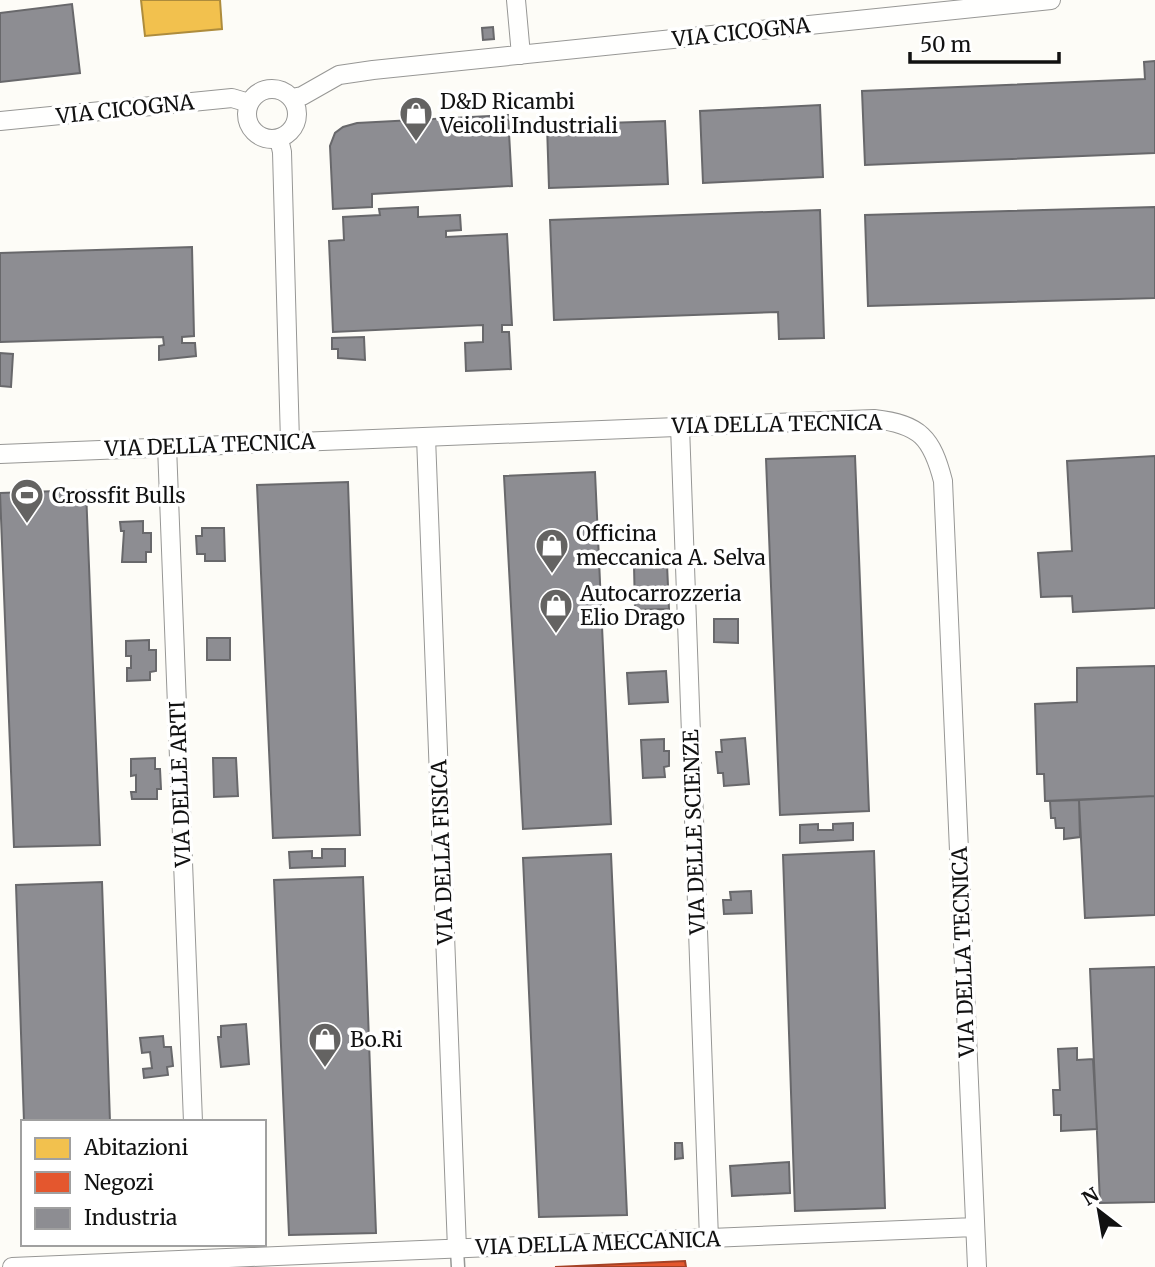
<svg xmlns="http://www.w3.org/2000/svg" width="1155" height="1267" viewBox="0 0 1155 1267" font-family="Merriweather,serif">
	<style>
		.homes { fill: #f2c14e; stroke: #ae8c3c; stroke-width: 2 }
		.shops { fill: #e4572e; stroke: #a54225; stroke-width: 2 }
		.industry { fill: #8d8d92; stroke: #68686b; stroke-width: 2 }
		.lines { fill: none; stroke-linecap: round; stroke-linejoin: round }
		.pedestrian-casing { stroke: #979795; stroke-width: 15 }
		.minor-casing { stroke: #979795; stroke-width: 20 }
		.pedestrian { stroke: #fffffe; stroke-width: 12 }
		.minor { stroke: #fffffe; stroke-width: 18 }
		.labels { text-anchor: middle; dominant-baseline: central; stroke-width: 7; stroke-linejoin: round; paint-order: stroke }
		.street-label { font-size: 21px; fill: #111; stroke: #fff }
		.poi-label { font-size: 21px; fill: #111; stroke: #fff; text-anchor: start }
	</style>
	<rect width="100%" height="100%" fill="#fdfcf7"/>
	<!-- homes -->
	<path class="homes" d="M141,0h79l2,29 -77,7z"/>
	<!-- shops -->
	<path class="shops" d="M685,1261l1,6h-131z"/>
	<!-- industry -->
	<path class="industry" d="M72,4l8,69 -80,9v-69z
		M493,27l1,12 -11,1 -1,-12z
		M1155,61v92l-290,12 -3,-74 283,-12 -1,-17z
		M820,105l3,72 -120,6 -3,-72z
		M508,115l4,71 -140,8v13l-39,2 -3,-63 5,-13 8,-6 14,-4z
		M665,121l3,63 -119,4 -2,-63z
		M418,207v10l42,-2 1,15 -15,1v6l61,-3 5,91h-10v7h7l2,37 -45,2 -1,-28 18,-1v-17l-150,7 -4,-91 15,-1 -1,-23 37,-2 -1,-6z
		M1155,207v91l-287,8 -3,-91z
		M820,210l4,128 -45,1 -1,-27 -224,8 -4,-100z
		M192,247l2,89 -12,1v6h13l1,13 -37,4v-14l5,-1 -1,-8 -163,5v-89z
		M364,337l1,23 -27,-2v-9h-6v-11z
		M0,353l13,1 -2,33 -11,-1z
		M855,456l14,355 -89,4 -14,-356z
		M1155,456v152l-82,4 -1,-16 -31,1 -3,-44 34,-2 -5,-90z
		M595,472l16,352 -88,5 -19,-353z
		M348,482l12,353 -87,3 -16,-353z
		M86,490l14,355 -86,2 -14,-354z
		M143,521v12h8v19h-5v10h-24l2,-31h-3l-1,-9z
		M202,528h22l1,33h-20v-7h-8l-1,-18h6z
		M667,564l2,45 -34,1 -1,-45z
		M714,619h24v24l-24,-1z
		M207,638h23v22h-23z
		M149,640v10h7v21l-6,1v8l-23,1v-13h4v-12h-5v-15z
		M1155,666v130l-110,5 -1,-27h-7l-2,-70 42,-2v-34z
		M666,671l2,31 -39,2 -2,-31z
		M745,738l4,46 -25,2 -1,-13h-5l-2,-21h6l-1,-12z
		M664,739v12h5v15l-5,1 1,10 -22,1 -2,-38z
		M155,758v11h5l1,20h-4v10h-25l-1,-7h5v-17l-5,1v-17z
		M213,758h23l2,38 -24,1z
		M1155,796v119l-70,3 -6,-118z
		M1079,800l1,37 -16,2v-11h-8l-1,-10h-4l-1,-17z
		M853,823v17l-53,3v-18l18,-1v6h15v-6z
		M322,849h23v17l-55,2 -1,-16 23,-1v7h10z
		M874,851l11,357 -90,3 -12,-356z
		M611,854l16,361 -88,2 -16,-359z
		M363,877l13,356 -87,2 -15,-355z
		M102,882l8,240h-86l-8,-237z
		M751,891l1,22 -28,1 -1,-14h8l-1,-8z
		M1155,967v235l-55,1 -10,-234z
		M246,1024l3,40 -28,3 -3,-30h3v-11z
		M163,1036l1,11h7l2,19 -6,1 1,8 -24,3 -1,-9 9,-1 -2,-16 -8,1 -2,-15z
		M1077,1048v12l16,-1 4,70 -36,2v-16h-7l-1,-25h7l-2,-41z
		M675,1143h7l1,15 -8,1z
		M789,1162l1,31 -58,3 -2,-30z"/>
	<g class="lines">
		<defs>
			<path id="pedestrian" d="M457,1249l1,18"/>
			<path id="minor" d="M516,0l5,55
				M247 114a25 25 0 1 1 50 0a25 25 0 1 1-50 0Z
				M292,98l10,-2 37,-21 34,-5 678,-70
				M0,121l232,-23 17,5
				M279,139l3,13 8,290
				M680,426l29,813
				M426,437l31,812
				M167,446l26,676
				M0,454l874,-35c46,5 58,19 69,62l34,786
				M12,1267l963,-40"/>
		</defs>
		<!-- pedestrian casing -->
		<use href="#pedestrian" class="pedestrian-casing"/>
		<!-- minor casing -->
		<use href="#minor" class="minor-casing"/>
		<!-- pedestrian -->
		<use href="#pedestrian" class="pedestrian"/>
		<!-- minor -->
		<use href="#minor" class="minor"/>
	</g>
	<!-- icons -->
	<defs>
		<symbol id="shop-pin" viewBox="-11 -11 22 30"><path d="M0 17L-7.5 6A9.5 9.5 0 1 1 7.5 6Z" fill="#646362" stroke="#fff"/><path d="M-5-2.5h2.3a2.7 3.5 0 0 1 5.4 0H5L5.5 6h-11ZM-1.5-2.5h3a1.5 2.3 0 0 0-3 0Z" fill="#fff"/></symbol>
		<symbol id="stadium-pin" viewBox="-11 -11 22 30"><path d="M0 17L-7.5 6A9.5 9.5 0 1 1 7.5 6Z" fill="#646362" stroke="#fff"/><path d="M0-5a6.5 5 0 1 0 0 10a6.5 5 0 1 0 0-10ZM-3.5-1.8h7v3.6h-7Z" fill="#fff"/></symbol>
	</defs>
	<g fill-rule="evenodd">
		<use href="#shop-pin" x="397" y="94" width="38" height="52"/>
		<use href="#stadium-pin" x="8" y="476" width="38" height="52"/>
		<use href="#shop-pin" x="533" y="526" width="38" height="52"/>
		<use href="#shop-pin" x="537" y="586" width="38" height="52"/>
		<use href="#shop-pin" x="306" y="1020" width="38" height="52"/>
	</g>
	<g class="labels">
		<!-- street labels -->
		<g class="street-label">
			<text transform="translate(741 32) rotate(-6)">VIA CICOGNA</text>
			<text transform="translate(125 109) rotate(-6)">VIA CICOGNA</text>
			<text transform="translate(777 424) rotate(-1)">VIA DELLA TECNICA</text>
			<text transform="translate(210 445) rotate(-2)">VIA DELLA TECNICA</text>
			<text transform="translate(180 784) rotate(-92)">VIA DELLE ARTI</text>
			<text transform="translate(694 832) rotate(-92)">VIA DELLE SCIENZE</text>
			<text transform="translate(442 852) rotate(-92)">VIA DELLA FISICA</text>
			<text transform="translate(963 952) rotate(-92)">VIA DELLA TECNICA</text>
			<text transform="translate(598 1243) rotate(-2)">VIA DELLA MECCANICA</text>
		</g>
		<!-- poi labels -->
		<g class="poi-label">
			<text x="440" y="101">D&amp;D Ricambi<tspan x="440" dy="24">Veicoli Industriali</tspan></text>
			<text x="52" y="495">Crossfit Bulls</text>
			<text x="576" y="533">Officina<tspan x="576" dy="24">meccanica A. Selva</tspan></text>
			<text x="580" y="593">Autocarrozzeria<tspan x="580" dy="24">Elio Drago</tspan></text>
			<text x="350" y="1039">Bo.Ri</text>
		</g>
	</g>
	<!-- legend -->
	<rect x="21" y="1120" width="245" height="126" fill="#ffffff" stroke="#a0a0a0" stroke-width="2"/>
	<rect x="35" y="1138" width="35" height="21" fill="#f2c14e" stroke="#a0a0a0" stroke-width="2"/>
	<text x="84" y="1155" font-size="21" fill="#111111">Abitazioni</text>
	<rect x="35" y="1172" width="35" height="21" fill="#e4572e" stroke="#a0a0a0" stroke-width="2"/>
	<text x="84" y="1190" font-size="21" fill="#111111">Negozi</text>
	<rect x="35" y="1208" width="35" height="21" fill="#8d8d92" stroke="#a0a0a0" stroke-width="2"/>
	<text x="84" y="1225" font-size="21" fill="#111111">Industria</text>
	<!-- north arrow -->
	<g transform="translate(1099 1211) rotate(329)" stroke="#ffffff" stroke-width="5" paint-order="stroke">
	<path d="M0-5L12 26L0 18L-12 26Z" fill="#111111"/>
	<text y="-10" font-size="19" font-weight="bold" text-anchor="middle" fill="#111111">N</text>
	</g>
	<!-- scale -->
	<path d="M910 52v10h149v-10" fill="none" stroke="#111111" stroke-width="3.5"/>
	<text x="920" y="52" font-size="21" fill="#111111" stroke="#ffffff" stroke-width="5" paint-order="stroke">50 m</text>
</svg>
